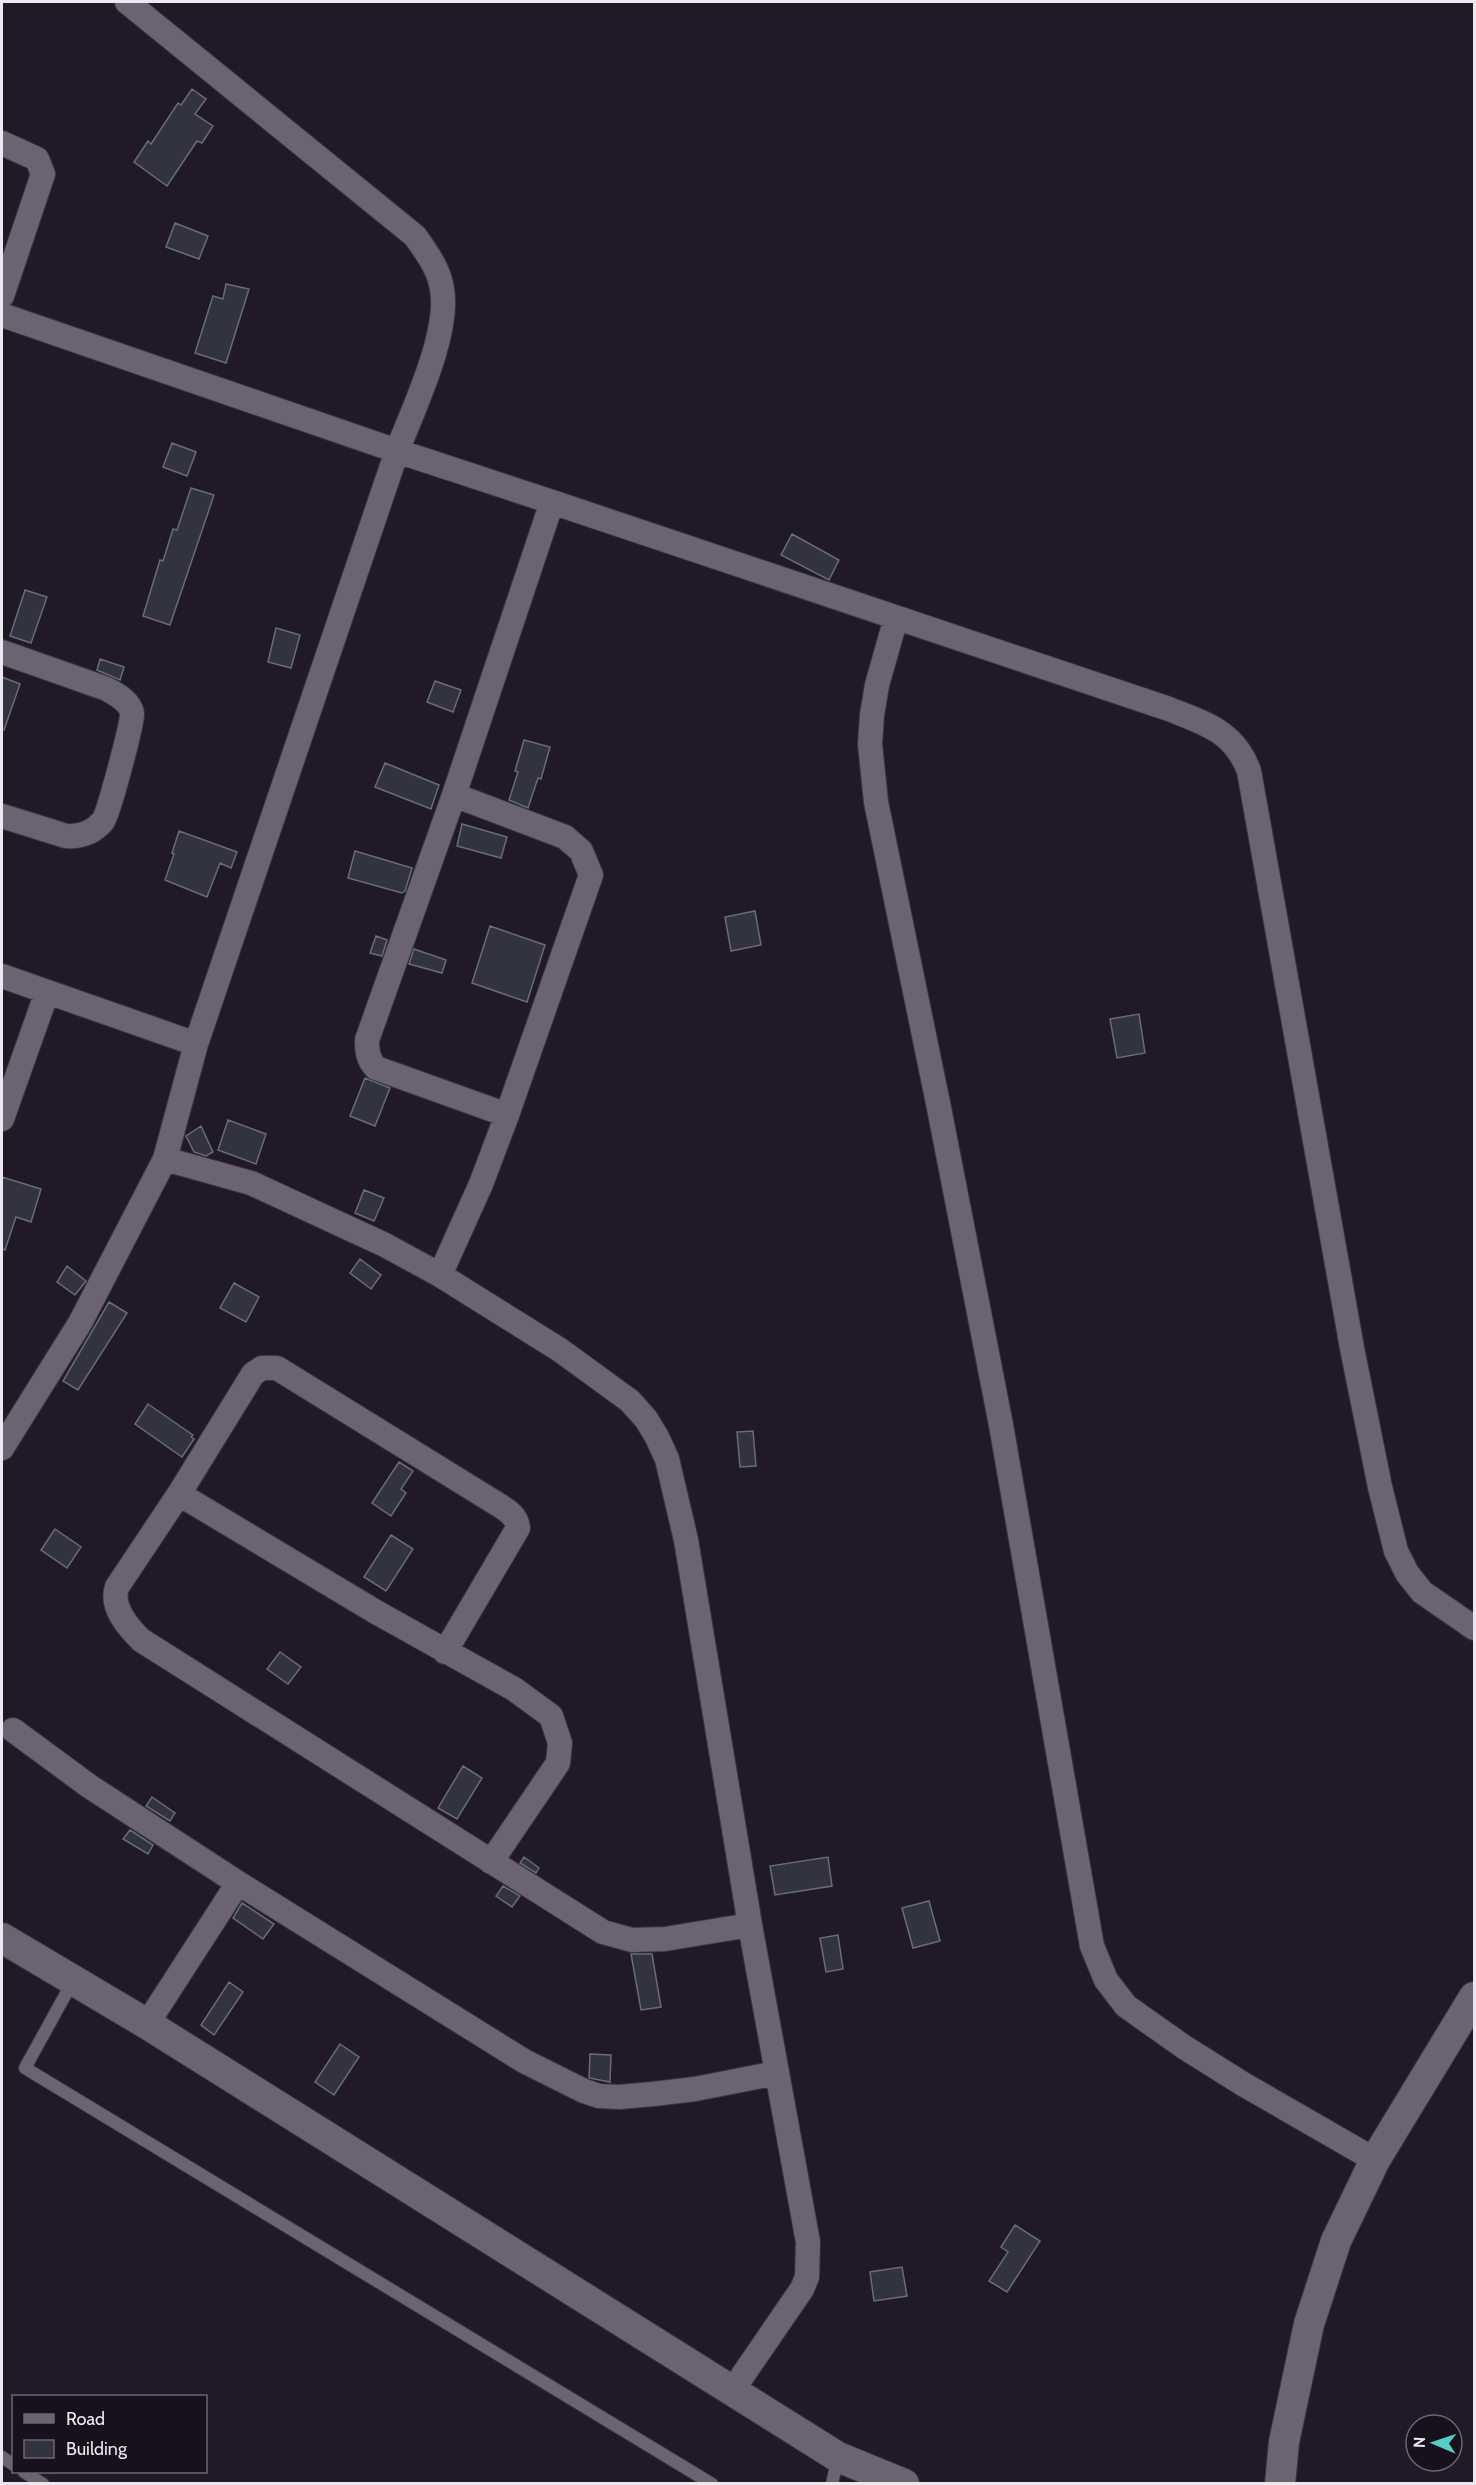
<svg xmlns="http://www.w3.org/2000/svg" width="1476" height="2485" viewBox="0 0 1476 2485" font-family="Cabin,sans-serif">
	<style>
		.building { fill: #32333f; stroke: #6a6b7a; stroke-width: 1.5 }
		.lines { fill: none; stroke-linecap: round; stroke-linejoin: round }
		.service-casing { stroke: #3b3740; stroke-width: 14 }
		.minor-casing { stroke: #3b3740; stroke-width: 26 }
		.tertiary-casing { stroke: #3b3740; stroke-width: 32 }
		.service { stroke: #6a6472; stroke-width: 12 }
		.minor { stroke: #6a6472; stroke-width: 24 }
		.tertiary { stroke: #6a6472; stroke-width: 30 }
	</style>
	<rect width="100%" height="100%" fill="#1f1a25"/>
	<!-- building -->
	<path class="building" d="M192,89l14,10 -11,15 18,12 -11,17 -5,-2 -30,45 -33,-24 14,-21 3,3 27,-41 3,2z
		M175,223l33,13 -9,23 -33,-12z
		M226,284l23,5 -23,74 -31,-10 18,-57 10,3z
		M172,443l24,9 -9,24 -24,-9z
		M191,488l23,7 -44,130 -27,-9 17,-56 3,1 10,-32 4,1z
		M792,534l47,26 -10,20 -48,-25z
		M25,590l22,7 -16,46 -21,-7z
		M276,628l24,7 -9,33 -23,-6z
		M100,659l24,8 -4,13 -23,-10z
		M2,677l18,7 -16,46h-2z
		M435,681l26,9 -8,22 -26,-10z
		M524,740l26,7 -9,32 -3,-1 -10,30 -19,-8 9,-28 -3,-1z
		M385,763l54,22 -8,24 -56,-22z
		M462,824l45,13 -6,21 -44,-12z
		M179,831l58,21 -6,16 -11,-5 -13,34 -42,-17 9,-26 -2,-1z
		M355,851l57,17 -7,23 -3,2 -54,-15z
		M755,911l6,34 -30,6 -6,-34z
		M490,926l55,19 -18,57 -55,-19z
		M376,936l11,4 -5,16 -12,-3z
		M414,949l32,11 -4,13 -33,-9z
		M1139,1014l6,39 -28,5 -7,-39z
		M365,1078l25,10 -15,38 -25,-10z
		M228,1120l38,14 -10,30 -38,-14z
		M201,1126l12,26 -7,4 -12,-4 -8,-16z
		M2,1177l39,12 -10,33 -15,-5 -11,33 -3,-1z
		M364,1190l20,8 -10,23 -19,-8z
		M360,1259l21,16 -10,14 -21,-16z
		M67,1266l19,15 -11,14 -18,-13z
		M234,1283l25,14 -13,25 -26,-14z
		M109,1302l18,11 -49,77 -15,-9z
		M148,1404l45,31 -2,2 3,2 -12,18 -47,-33z
		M753,1431l3,35 -16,1 -3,-35z
		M399,1462l14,9 -12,18 5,4 -15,23 -19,-13z
		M55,1529l26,18 -14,21 -26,-18z
		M391,1535l22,14 -27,42 -22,-14z
		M280,1652l21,15 -13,17 -21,-15z
		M463,1766l19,12 -25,41 -19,-11z
		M152,1797l23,16 -5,8 -24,-15z
		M130,1830l23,15 -5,9 -25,-15z
		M524,1857l15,11 -3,5 -16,-10z
		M828,1857l4,29 -57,9 -5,-29z
		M503,1886l17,10 -8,11 -16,-11z
		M929,1901l11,40 -27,7 -11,-40z
		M242,1903l32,21 -11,15 -30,-21z
		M838,1935l5,34 -17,3 -6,-34z
		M631,1954h21l9,53 -20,3z
		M229,1982l14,10 -29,43 -13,-10z
		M340,2044l19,13 -25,38 -19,-13z
		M590,2054l21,1 -1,27 -21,-4z
		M1015,2225l25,16 -33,51 -18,-11 19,-29 -7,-5z
		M902,2267l5,29 -33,5 -4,-29z"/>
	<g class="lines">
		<defs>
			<path id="service" d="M73,1981l-48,87 687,416
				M2,2457l12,8
				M24,2472l19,12
				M832,2484l6,-27"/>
			<path id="minor" d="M127,2l288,234c12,17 24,33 27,53 8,44 -29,121 -45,162l155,51 -98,293 111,42 16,14 10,24 -84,240 -26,69 -41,91
				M2,143l35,16 6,15 -41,122
				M2,315l395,136 -201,593 -31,115 -85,164 -78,125
				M552,502l617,207c37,15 65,22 80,62l103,577 28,139 16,64 11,22 15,19 52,36
				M896,618l-19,67 -5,30 -2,29 6,58 63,306 62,317 91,521 14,34 20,26 58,41 59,37 132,76
				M2,652l105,37c9,5 24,13 25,25 0,11 -23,98 -29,107 -10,12 -22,16 -37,15l-64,-20
				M454,795l-87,245c0,11 1,20 9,28l131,47
				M2,976l194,68
				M2,1119l45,-127
				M165,1159l86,24 134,62 55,30 120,75 70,51 16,18 11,18 10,22 19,81 64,385 58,317 -1,35 -5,12 -70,102
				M179,1494l197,118 138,77 37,27 9,27 -2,20 -67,99
				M445,1652l73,-124c-1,-13 -13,-19 -24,-26l-217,-134h-15l-9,6 -74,120 -62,93c-7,20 11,40 24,53l462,292 29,8 33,-1 85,-14
				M13,1730l76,56 149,97 286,178 60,30 15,5 20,1 34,-3 42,-5 82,-16
				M147,2024l91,-141"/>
			<path id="tertiary" d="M2,1938l145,86 691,433 66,27
				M1280,2484l4,-42 25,-118 27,-83 39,-81 99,-163"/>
		</defs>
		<!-- service casing -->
		<use href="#service" class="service-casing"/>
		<!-- minor casing -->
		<use href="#minor" class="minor-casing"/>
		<!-- tertiary casing -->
		<use href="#tertiary" class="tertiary-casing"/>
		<!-- service -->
		<use href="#service" class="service"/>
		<!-- minor -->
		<use href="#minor" class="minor"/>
		<!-- tertiary -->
		<use href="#tertiary" class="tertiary"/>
	</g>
	<!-- border -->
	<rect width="1476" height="2485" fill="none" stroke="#ebe8f0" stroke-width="6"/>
	<!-- legend -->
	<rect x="12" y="2395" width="195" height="78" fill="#16111b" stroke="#6b6770" stroke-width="1.5"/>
	<rect x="24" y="2414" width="30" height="9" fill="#6a6472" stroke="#6b6770" stroke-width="1.5"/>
	<text x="66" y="2425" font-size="18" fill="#ebe8f0">Road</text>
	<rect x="24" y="2440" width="30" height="18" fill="#32333f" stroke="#6b6770" stroke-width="1.5"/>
	<text x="66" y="2455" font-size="18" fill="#ebe8f0">Building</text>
	<!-- north arrow -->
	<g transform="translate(1434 2443) rotate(272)"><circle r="28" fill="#16111b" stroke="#6b6770" stroke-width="1.5"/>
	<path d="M0-4.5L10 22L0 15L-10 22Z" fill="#56cec4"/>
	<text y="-9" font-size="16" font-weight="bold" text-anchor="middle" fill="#ebe8f0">N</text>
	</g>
</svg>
